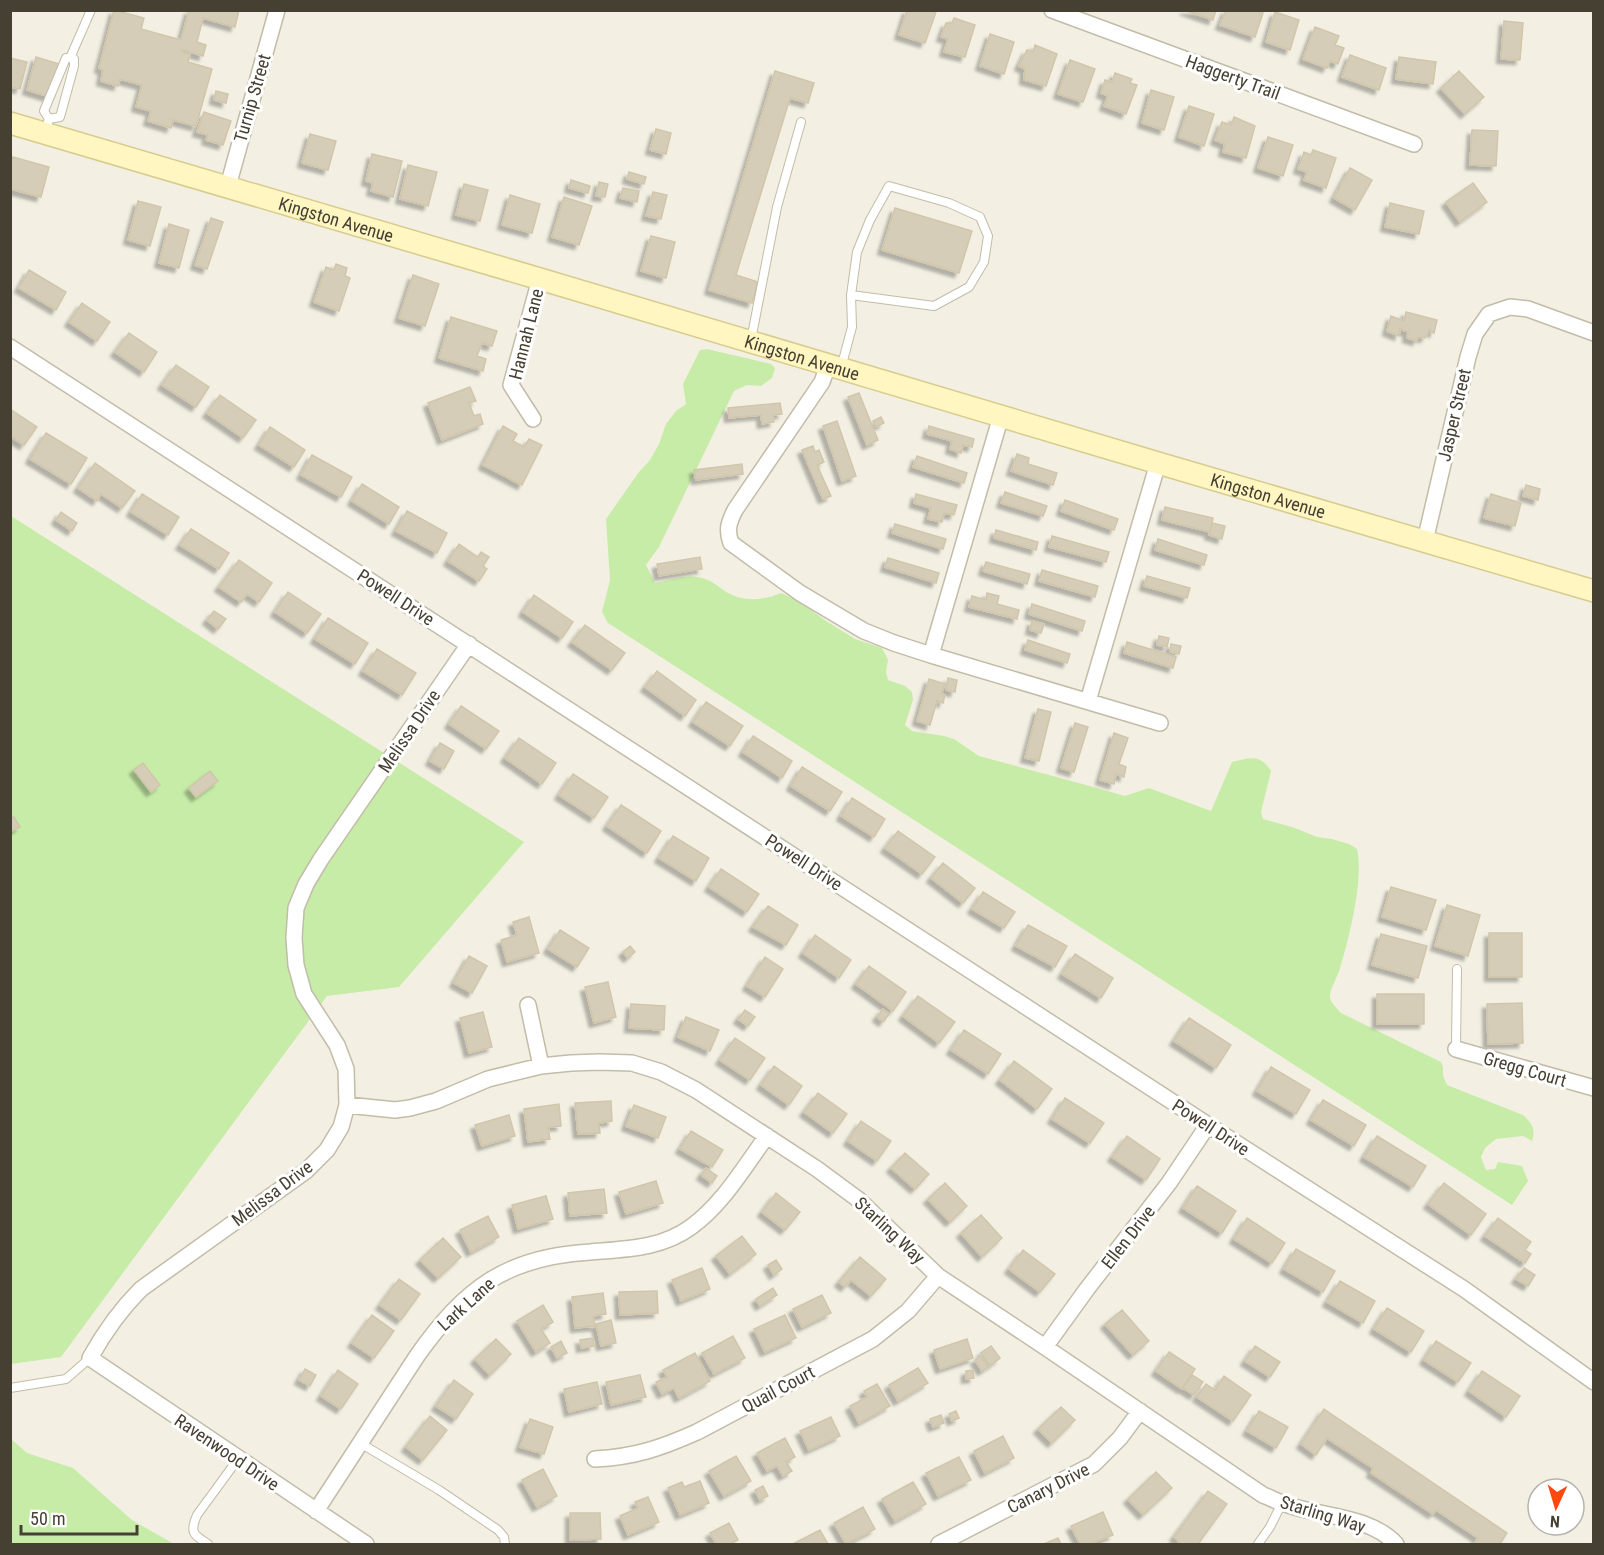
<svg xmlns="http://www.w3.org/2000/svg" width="1604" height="1555" viewBox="0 0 1604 1555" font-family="'Roboto Condensed',sans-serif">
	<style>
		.green { fill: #c7eca8 }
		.building { fill: #d6cdb8; stroke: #d1c6aa; stroke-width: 1.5; filter: url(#shadow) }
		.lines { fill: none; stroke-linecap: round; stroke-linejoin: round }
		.lane-casing { stroke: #c2bca8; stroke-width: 10 }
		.street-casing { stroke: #c2bca8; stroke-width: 18 }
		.secondary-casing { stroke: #d7cb8e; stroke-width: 24 }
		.lane { stroke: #fff; stroke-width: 8 }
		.street { stroke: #fff; stroke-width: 15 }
		.secondary { stroke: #fff6c1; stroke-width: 21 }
		.labels { text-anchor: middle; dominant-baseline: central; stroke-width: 6; stroke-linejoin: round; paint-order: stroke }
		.street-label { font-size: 18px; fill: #464033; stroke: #fff }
	</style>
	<defs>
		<filter id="shadow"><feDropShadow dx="-4.5" dy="4.5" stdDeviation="1.5" flood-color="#0004"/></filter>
	</defs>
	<rect width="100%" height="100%" fill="#f3f0e3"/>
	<!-- green -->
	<path class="green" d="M707,349l64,15 4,4 -3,10 -11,8 -14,-1 -13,6 -75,156 -13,18 9,18c13,-2 29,-8 42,-6 17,3 20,10 33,17 16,8 35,6 51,-1l18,8 27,20 29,18 27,9 6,12 -2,12 2,8 17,6 7,6 1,8 -8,25 7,6 32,5 10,3 25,17 107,29 39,11 24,-8 62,23 21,-49c17,-4 28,-9 39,9l-10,41 2,7 29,8 25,10 15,2 17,5 8,5c7,30 -8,90 -17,119 -2,8 -8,17 -10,26 -1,8 6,13 11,19l100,49 2,5v9l4,9 76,30c9,8 13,14 9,26l-9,-5 -27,3 -11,9 -4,9 5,13 9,-1 3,-7 24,4 6,15 -16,24 -904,-582 -6,-11 8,-32 -4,-61 33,-47 11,-12 9,-16 7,-20 10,-13 10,-7 -3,-20 17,-34z
		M11,516l513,326 -125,145 -72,9 -266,361 -50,7z
		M11,1439l16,14 46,15 59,52 42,24h-163z"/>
	<!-- building -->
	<path class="building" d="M114,10l30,8 -3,11 40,11 8,-30h50l-4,17 -32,-9 -6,24 9,3 -3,11 -20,-6 -1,2 8,2 -2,8 24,7 -16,57 -23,-6 -2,8 -23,-7 3,-10 -15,-4 6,-22 -22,-6 -2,7 -17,-5 2,-11 -4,-2z
		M907,10l29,2 -11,31 -26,-8z
		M1184,10h32l-3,10z
		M1226,10h28l9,3 -8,24 -35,-12z
		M1275,12l24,8 -9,30 -24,-8z
		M954,18l21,7 -10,32 -21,-5 4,-13 -7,-2 5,-14h6z
		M1504,21l19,2 -3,37 -19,-1z
		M1315,27l24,9 -4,9 9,3 -6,16 -8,-3 -3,7 -24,-9z
		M990,34l24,8 -10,32 -24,-8z
		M1035,45l22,9 -11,32 -22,-6 1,-11 -6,-3 8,-16 6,2z
		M1350,55l36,13 -7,22 -37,-13z
		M36,57l23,7 -9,33 -23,-7z
		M1399,57l37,5 -3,22 -37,-5z
		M10,58l17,4 -7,27 -10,-2z
		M1070,60l25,9 -12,33 -25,-8z
		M775,71l39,12 -6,20 -18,-5 -54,177 22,7 -6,21 -43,-13z
		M1459,71l25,26 -19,17 -24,-26z
		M1115,73l17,6 -2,4 7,2 -11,29 -22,-8 4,-10 -7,-3 4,-13 7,2z
		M1151,90l23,7 -10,33 -22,-7z
		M216,91l12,3 -2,9 -12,-3z
		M1189,106l25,8 -10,32 -25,-9z
		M204,112l27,9 -8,24 -17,-5 2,-5 -11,-3z
		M1234,117l21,9 -9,32 -23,-6 2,-8 -10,-4 7,-18 9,3z
		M656,129l15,4 -5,21 -16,-4z
		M1472,130l26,1 -2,35 -26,-1z
		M310,134l26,7 -8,29 -26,-7z
		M1268,137l25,8 -10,31 -25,-8z
		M1313,150l23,8 -10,30 -22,-8 3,-8 -9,-3 6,-17 7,3z
		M372,154l30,7 -9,36 -22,-6 2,-8 -7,-2z
		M13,157l36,10 -8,30 -31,-8v-23z
		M408,165l29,7 -9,34 -28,-7z
		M1350,168l22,12 -17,30 -21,-12z
		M629,172l17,5 -2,7 -17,-5z
		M571,180l19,6 -2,7 -19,-5z
		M599,182l9,2 -3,13 -9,-1z
		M1473,183l14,19 -27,20 -14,-20z
		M464,184l24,6 -8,31 -24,-6z
		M623,188l16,3 -2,11 -17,-4z
		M653,192l14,3 -6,24 -15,-3z
		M510,195l30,9 -8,29 -30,-8z
		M564,197l28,9 -13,39 -27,-8z
		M138,201l23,6 -11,39 -22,-6z
		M1390,203l34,8 -5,23 -34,-7z
		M895,208l77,23 -13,42 -77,-23z
		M211,218l12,4 -16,47 -12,-4z
		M169,224l20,6 -10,38 -20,-5z
		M651,236l24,6 -9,36 -25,-7z
		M336,264l11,4 -2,8 5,2 -11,33 -25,-9 12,-35 8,3z
		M29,270l37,22 -10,18 -37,-22z
		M413,275l26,9 -14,42 -26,-8z
		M82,303l28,19 -13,19 -28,-19z
		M1406,312l31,8 -3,13 -5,-3 -4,8 -7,-1 -1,4 -10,-3 1,-6 -8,-3 -1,7 -12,-5 4,-15 13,5z
		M451,317l46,14 -5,15 -10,-3 -5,13 9,3 -3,12 -44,-13z
		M129,333l28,19 -13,20 -29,-20z
		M176,365l33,22 -13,20 -34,-22z
		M470,387l6,14 -7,2 5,13 6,-2 3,10 -41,16 -14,-37z
		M859,393l19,47 -11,5 -19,-48z
		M220,395l36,25 -13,18 -36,-25z
		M780,403l2,11 -9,1 1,7 -12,2 -1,-9 -32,3 -1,-10z
		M10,409l27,18 -13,18 -14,-9z
		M881,417l3,6 -8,4 -3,-6z
		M837,421l19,55 -14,5 -19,-55z
		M503,426l14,8 -4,7 11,6 5,-8 13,6 -20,40 -39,-20z
		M929,426l45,13 -2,8 -9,-2 -2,8 -11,-4 2,-8 -25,-7z
		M270,427l35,23 -11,17 -35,-22z
		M46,433l41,25 -16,26 -41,-25z
		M813,446l2,6 4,-2 5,12 -7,3 14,31 -8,3 -21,-49z
		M1017,454l12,4 -1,6 29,9 -4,12 -42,-14z
		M312,455l40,22 -11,20 -40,-22z
		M917,456l50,17 -3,10 -51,-16z
		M95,463l40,28 -13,17 -21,-14 -4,7 -19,-13z
		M742,464l1,10 -47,6 -2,-10z
		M362,484l37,23 -10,17 -37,-23z
		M1526,485l14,4 -2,11 -15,-4z
		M1005,492l42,14 -4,10 -42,-13z
		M142,494l37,23 -11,18 -37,-23z
		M916,494l41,11 -3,10 -10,-2 -2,9 -14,-3 3,-11 -17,-5z
		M1491,494l30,9 -6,23 -31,-8z
		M1065,500l53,19 -4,11 -53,-19z
		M1165,507l48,11 -3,14 -48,-12z
		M407,511l40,22 -10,20 -41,-22z
		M61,512l16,11 -5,8 -16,-11z
		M1212,523l13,3 -3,13 -13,-4z
		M895,524l51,15 -3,10 -51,-16z
		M191,529l38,24 -10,16 -39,-24z
		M996,530l42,12 -2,8 -42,-12z
		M1052,536l57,16 -3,10 -57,-15z
		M1158,539l49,16 -3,10 -49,-15z
		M459,544l19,13 3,-5 8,5 -6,9 4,3 -8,12 -31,-20z
		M700,557l2,12 -43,7 -2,-12z
		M888,558l51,15 -3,10 -51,-16z
		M239,560l33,23 -13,19 -12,-8 -6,8 -22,-15z
		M986,562l44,12 -3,10 -44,-13z
		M1042,570l56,16 -3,11 -56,-16z
		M1147,576l43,12 -3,10 -43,-12z
		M288,592l33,22 -14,19 -32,-21z
		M987,593l12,3 -2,8 22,6 -2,9 -48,-12 3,-11 14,4z
		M534,595l39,27 -11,16 -39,-26z
		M1032,604l53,17 -3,10 -53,-17z
		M214,611l12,8 -8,10 -11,-9z
		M328,618l40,25 -13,21 -40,-25z
		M1032,621l12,3 -3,9 -11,-3z
		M585,625l40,28 -13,17 -40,-28z
		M1159,636l10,2 -2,9 -10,-2z
		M1028,640l42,14 -3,9 -42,-13z
		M1127,642l49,15 -3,11 -49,-15z
		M1171,644l10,2 -2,8 -9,-2z
		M377,649l39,24 -14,22 -39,-24z
		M657,671l39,29 -11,16 -40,-29z
		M948,678l9,2 -2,12 -9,-2z
		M929,679l16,5 -4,10 4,1 -2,8 -6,-2 -7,24 -13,-4z
		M706,702l37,24 -13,20 -37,-24z
		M461,706l38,25 -13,18 -37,-25z
		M1038,709l13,3 -12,49 -14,-3z
		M1075,723l13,4 -14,45 -13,-4z
		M1114,733l14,5 -9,26 7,3 -2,10 -8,-3 -2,10 -14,-4z
		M753,736l39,25 -10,17 -39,-26z
		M519,738l37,25 -14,21 -37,-26z
		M440,743l14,8 -10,18 -14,-8z
		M143,763l17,22 -9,7 -17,-22z
		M802,767l40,25 -12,19 -39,-25z
		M210,771l8,10 -22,16 -7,-9z
		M573,774l35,23 -14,21 -35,-23z
		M852,798l33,21 -11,18 -33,-21z
		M621,805l40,26 -14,22 -40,-27z
		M14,817l6,10 -8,4 -2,-3v-9z
		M898,831l37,26 -13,17 -37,-26z
		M673,836l36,22 -13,23 -37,-23z
		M943,863l32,25 -12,15 -32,-25z
		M721,869l38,25 -12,18 -38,-25z
		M1391,887l45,13 -10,30 -44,-13z
		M983,892l32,20 -11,16 -32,-19z
		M1447,905l33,10 -12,41 -33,-10z
		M768,906l30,19 -12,20 -33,-18z
		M529,917l10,36 -32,9 -6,-22 16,-5 -4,-13z
		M1028,925l39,21 -12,21 -39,-21z
		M560,930l29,18 -12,19 -29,-18z
		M1489,933h33v44h-33z
		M1381,934l46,12 -9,32 -46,-13z
		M815,935l36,25 -12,18 -36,-25z
		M630,946l5,6 -7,6 -5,-6z
		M1075,954l38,24 -12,20 -39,-24z
		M469,956l18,10 -15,27 -18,-10z
		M765,957l18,12 -18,28 -18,-11z
		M869,966l37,26 -13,19 -37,-27z
		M608,982l8,35 -22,6 -9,-36z
		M1377,994h47v30h-47z
		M918,996l37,26 -16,21 -36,-27z
		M1522,1003l1,40 -35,1 -1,-40z
		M631,1004l34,2 -1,24 -35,-2z
		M883,1009l6,5 -6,8 -6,-5z
		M745,1010l10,7 -7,9 -10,-7z
		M483,1012l9,35 -23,6 -9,-35z
		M686,1017l33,13 -9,21 -32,-14z
		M1189,1018l42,27 -15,23 -42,-27z
		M964,1030l37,24 -13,20 -37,-24z
		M735,1038l30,20 -15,22 -30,-20z
		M1014,1061l38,28 -15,20 -37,-29z
		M774,1066l28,20 -13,19 -28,-20z
		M1271,1067l39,23 -14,24 -39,-23z
		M818,1093l29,21 -14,19 -29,-21z
		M1065,1098l39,25 -14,20 -38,-24z
		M1323,1100l43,25 -12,21 -43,-26z
		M611,1101l1,20 -13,2 1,10 -22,1 -3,-31z
		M559,1104l2,22 -13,1 2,12 -22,3 -4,-33z
		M634,1105l32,12 -8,21 -32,-12z
		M509,1115l6,21 -33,10 -7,-21z
		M861,1121l30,20 -14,20 -29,-20z
		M691,1131l32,19 -11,17 -32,-18z
		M1127,1136l33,23 -14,21 -34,-23z
		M1377,1136l49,30 -13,21 -49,-30z
		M905,1153l24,21 -14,15 -24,-21z
		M706,1168l11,8 -5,7 -11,-8z
		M656,1181l7,22 -37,11 -7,-22z
		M945,1183l22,23 -17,16 -22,-23z
		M1444,1183l42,31 -15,21 -43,-31z
		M1197,1186l39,25 -14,22 -39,-25z
		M604,1189l3,24 -37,3 -2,-23z
		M776,1193l24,19 -15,18 -23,-18z
		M546,1196l7,23 -35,10 -6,-24z
		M981,1215l21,23 -20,19 -21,-24z
		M488,1216l11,21 -28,15 -11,-22z
		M1247,1218l38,25 -13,20 -38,-24z
		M1498,1218l33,24 -6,8 6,4 -6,9 -40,-27z
		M742,1236l14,18 -26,20 -14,-18z
		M443,1238l18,19 -23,21 -18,-18z
		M1296,1249l39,22 -12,21 -39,-23z
		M1023,1250l32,24 -15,18 -31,-23z
		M860,1257l26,22 -15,17 -20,-16 -6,7 -6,-5z
		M776,1260l6,9 -8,6 -6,-10z
		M702,1268l8,21 -29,12 -9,-21z
		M1524,1268l11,7 -7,11 -12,-7z
		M399,1279l21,15 -19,26 -21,-15z
		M1340,1281l35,20 -12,22 -36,-21z
		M773,1288l4,7 -17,11 -4,-7z
		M657,1291l1,22 -38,2 -1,-23z
		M603,1293l3,21 -13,2 2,10 -20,2 -3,-31z
		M822,1295l9,18 -29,14 -9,-18z
		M543,1305l10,17 -12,7 9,14 -14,9 -19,-31z
		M1387,1308l37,23 -13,21 -37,-23z
		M1122,1310l27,31 -16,14 -28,-31z
		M372,1315l22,16 -20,27 -22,-15z
		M785,1315l11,23 -31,14 -11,-23z
		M611,1320l5,23 -15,3 -5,-22z
		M733,1336l12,22 -31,16 -12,-21z
		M593,1338l1,8 -13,2 -1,-8z
		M496,1339l15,15 -21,21 -15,-16z
		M967,1339l6,19 -33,11 -6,-19z
		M561,1341l6,12 -10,5 -6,-11z
		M1436,1341l35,22 -13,19 -34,-22z
		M991,1346l9,12 -10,8 -9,-13z
		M1255,1346l25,16 -10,15 -25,-16z
		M1169,1352l26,17 -13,20 -26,-18z
		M695,1353l15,28 -31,17 -5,-10 -12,6 -6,-12 11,-5 -4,-7z
		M981,1356l7,11 -6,4 -7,-11z
		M918,1368l10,15 -30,18 -9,-16z
		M305,1369l11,6 -6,11 -11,-6z
		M338,1370l20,14 -17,25 -20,-13z
		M973,1370l1,8 -8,1v-8z
		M1482,1371l38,25 -14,21 -37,-26z
		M640,1375l6,22 -35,8 -5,-23z
		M1192,1375l11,7 -9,13 -11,-7z
		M1224,1376l27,19 -18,26 -36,-24 9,-13 9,6z
		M454,1380l19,14 -17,25 -20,-13z
		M597,1382l5,22 -33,8 -5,-23z
		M877,1384l13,22 -31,17 -9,-17 17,-9 -3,-6z
		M1061,1407l14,13 -23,23 -14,-14z
		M1324,1409l183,124 -7,11h-26l4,-6 -42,-28 -3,4 -62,-41 2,-5 -46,-30 -11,17 -15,-11z
		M956,1411l3,7 -7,3 -3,-7z
		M1259,1411l29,16 -12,21 -29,-17z
		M941,1415l3,8 -11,4 -3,-8z
		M430,1416l17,14 -24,30 -17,-13z
		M831,1417l9,19 -31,14 -9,-19z
		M530,1419l23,8 -9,27 -24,-7z
		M1003,1436l11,22 -29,15 -11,-22z
		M785,1438l10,19 -9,5 6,9 -9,5 -6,-10 -10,5 -10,-18z
		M736,1456l15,25 -27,15 -15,-25z
		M959,1457l12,23 -33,16 -12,-23z
		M543,1469l14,27 -20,11 -15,-27z
		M1156,1472l16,16 -29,27 -15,-16z
		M700,1481l9,22 -29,12 -12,-27 14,-6 2,5z
		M913,1482l13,22 -31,17 -13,-22z
		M763,1486l5,10 -8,4 -5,-10z
		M1208,1491l19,13 -29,40h-21l2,-2 -5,-5z
		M648,1497l11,25 -31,13 -8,-19 18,-8 -3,-6z
		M863,1507l12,22 -29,15 -12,-21z
		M1103,1512l10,23 -24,9h-9l-9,-18z
		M570,1513h30l1,26 -31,1z
		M729,1523l9,17 -8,4h-14l-6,-11z
		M820,1530l8,14h-35z
		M1058,1538l3,6h-17z"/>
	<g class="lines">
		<defs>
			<path id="lane" d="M70,58l21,-48
				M45,132l4,-13 11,-2 14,-51v-7l-4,-1h-4l-22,53 5,8
				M751,340l26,-133 24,-85
				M841,368l11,-41 -1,-32 6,-43 13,-32 19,-34 60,17 31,14 8,19 -4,26 -15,25 -35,19 -83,-11
				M1456,1049l1,-80
				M10,1388l56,-9 24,-21
				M360,1443l79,47 59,40 6,7 1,7
				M208,1544c-14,-9 -19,-11 -11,-29l41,-56
				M1258,1544l12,-17 12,-24"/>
			<path id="street" d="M1052,10l362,134
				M228,186l49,-176
				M10,347l1198,778 256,164 130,93
				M828,365l-6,17 -87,128c-6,12 -9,20 -4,33l69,50 64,38 30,12 37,12 229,68
				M533,419l-22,-34 29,-106
				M1425,541l43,-184 7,-23 14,-20 21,-7 18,2 66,24
				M931,655l70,-239
				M1088,701l70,-238
				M528,1005l13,61
				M1456,1049l138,39
				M347,1105l48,5 15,-2 26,-7 52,-22 53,-13 30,-3 28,-1 33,1 29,9 35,18 121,79 42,31 79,76 107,71 218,148c8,3 17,8 25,10 35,12 82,11 108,39
				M1045,1347l42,-58 82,-106 39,-58
				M595,1459c40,-2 66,-11 102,-27l176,-93 35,-28 30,-35
				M316,1511l101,-155c48,-68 89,-99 173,-104 35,-3 71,-3 101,-25 32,-23 53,-60 76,-91
				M366,1544l-276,-186c15,-27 29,-47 51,-69l165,-118 21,-21 14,-23 6,-22 -1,-36 -9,-24 -33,-51 -8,-29 -2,-27 2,-30 10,-24 15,-25 148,-215
				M939,1544l155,-80 26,-26 20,-27"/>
			<g id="secondary">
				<path id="s1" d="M10,123l530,156 618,184 436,128"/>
			</g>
		</defs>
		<!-- lane casing -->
		<use href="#lane" class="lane-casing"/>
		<!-- street casing -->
		<use href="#street" class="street-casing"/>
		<!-- secondary casing -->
		<use href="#secondary" class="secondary-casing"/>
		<!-- lane -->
		<use href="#lane" class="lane"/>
		<!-- street -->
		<use href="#street" class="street"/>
		<!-- secondary -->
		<use href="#secondary" class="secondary"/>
	</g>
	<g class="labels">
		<!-- street labels -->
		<g class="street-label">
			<text transform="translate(1233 77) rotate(20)">Haggerty Trail</text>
			<text transform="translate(252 98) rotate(-74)">Turnip Street</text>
			<text stroke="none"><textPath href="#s1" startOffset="340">Kingston Avenue</textPath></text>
			<text transform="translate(526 334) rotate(-76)">Hannah Lane</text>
			<text stroke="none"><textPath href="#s1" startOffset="826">Kingston Avenue</textPath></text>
			<text transform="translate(1454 415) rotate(-77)">Jasper Street</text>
			<text stroke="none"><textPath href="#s1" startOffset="1312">Kingston Avenue</textPath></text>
			<text transform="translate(396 597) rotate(33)">Powell Drive</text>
			<text transform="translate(409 731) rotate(-56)">Melissa Drive</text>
			<text transform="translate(804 862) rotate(33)">Powell Drive</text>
			<text transform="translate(1525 1069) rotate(16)">Gregg Court</text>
			<text transform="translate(1211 1127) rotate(33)">Powell Drive</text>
			<text transform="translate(272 1193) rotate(-37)">Melissa Drive</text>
			<text transform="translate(890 1230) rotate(43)">Starling Way</text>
			<text transform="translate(1128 1237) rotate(-52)">Ellen Drive</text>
			<text transform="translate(466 1304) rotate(-42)">Lark Lane</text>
			<text transform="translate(778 1389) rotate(-28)">Quail Court</text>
			<text transform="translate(227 1452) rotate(34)">Ravenwood Drive</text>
			<text transform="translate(1048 1488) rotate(-27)">Canary Drive</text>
			<text transform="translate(1323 1514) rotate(17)">Starling Way</text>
		</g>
	</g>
	<!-- border -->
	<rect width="1604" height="1555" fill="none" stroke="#464033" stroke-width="24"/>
	<!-- north arrow -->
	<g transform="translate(1556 1507) rotate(184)"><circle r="28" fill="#ffffff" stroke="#b5b3ad" stroke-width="1.5"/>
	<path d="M0-4.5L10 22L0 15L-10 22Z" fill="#ff480e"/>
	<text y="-9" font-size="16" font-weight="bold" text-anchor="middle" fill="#464033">N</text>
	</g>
	<!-- scale -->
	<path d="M21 1525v9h116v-9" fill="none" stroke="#464033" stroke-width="3"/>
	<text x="30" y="1525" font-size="18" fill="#464033" stroke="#ffffff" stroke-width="4.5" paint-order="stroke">50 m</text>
</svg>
